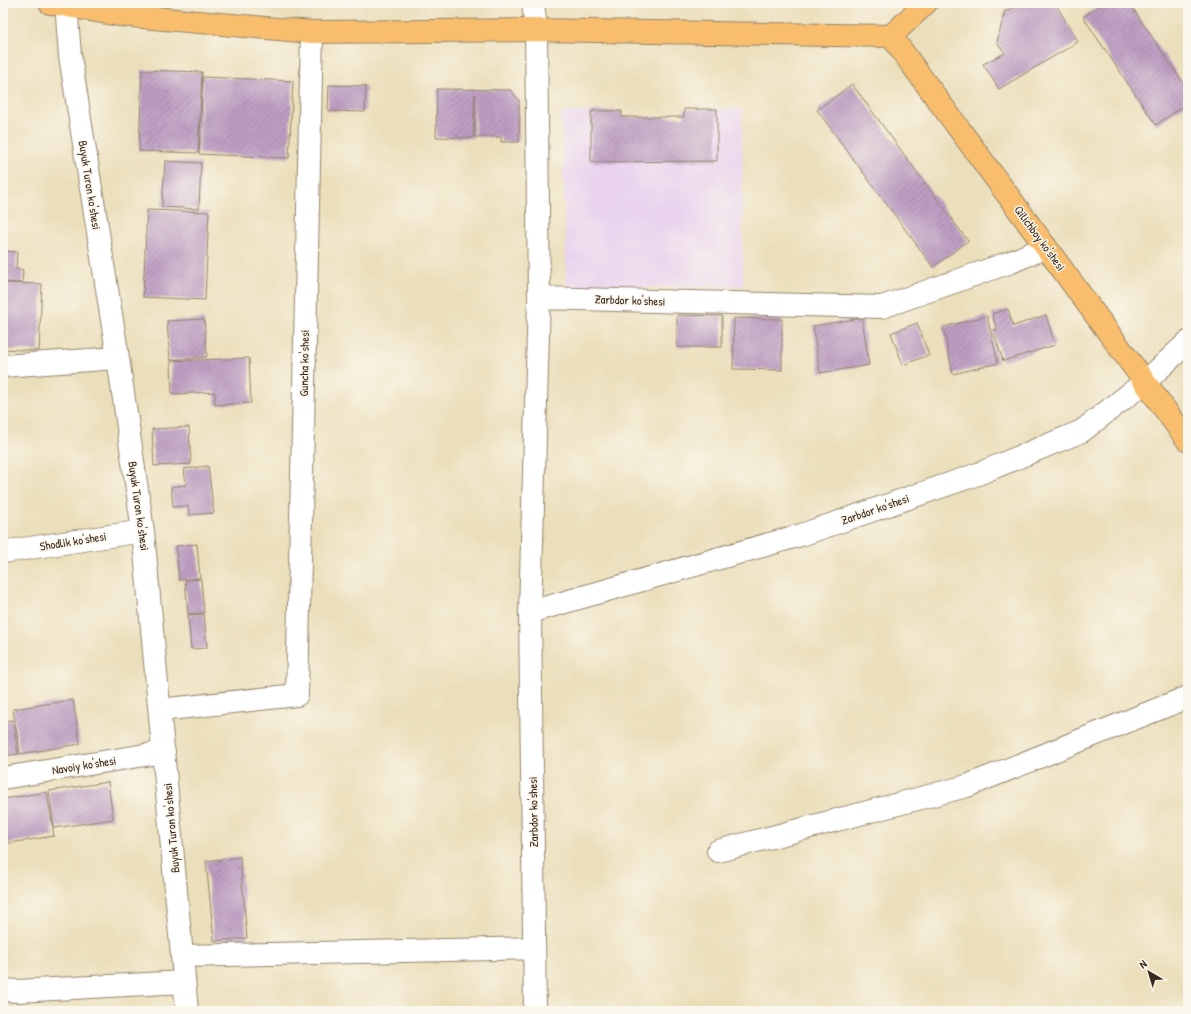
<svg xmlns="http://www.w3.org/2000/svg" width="1191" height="1014" viewBox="0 0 1191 1014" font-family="'Patrick Hand',sans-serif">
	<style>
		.built { fill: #e8d2ee }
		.building { fill: url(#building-hatch) }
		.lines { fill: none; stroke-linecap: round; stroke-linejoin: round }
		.minor-casing { stroke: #93846c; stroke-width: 24 }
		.major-casing { stroke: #93846c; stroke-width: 24 }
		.minor { stroke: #fff; stroke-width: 22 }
		.major { stroke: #f9be6d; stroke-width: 22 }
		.labels { text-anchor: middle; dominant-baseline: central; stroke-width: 3; stroke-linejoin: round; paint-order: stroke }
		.street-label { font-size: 12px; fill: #3b2a1e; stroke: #fbf7ec }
	</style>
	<defs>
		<pattern id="building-hatch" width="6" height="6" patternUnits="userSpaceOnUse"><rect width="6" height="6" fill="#be9ec3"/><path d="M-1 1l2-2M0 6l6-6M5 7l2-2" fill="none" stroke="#9c819e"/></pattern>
	</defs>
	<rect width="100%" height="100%" fill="#fbf7ec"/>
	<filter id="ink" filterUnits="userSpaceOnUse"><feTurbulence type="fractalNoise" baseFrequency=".025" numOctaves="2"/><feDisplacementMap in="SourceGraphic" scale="8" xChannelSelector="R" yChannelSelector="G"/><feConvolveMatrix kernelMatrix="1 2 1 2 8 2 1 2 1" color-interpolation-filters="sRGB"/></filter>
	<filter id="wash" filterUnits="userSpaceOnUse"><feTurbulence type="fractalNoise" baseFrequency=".012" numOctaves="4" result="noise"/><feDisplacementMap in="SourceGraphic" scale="16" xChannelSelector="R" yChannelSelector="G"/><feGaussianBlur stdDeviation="0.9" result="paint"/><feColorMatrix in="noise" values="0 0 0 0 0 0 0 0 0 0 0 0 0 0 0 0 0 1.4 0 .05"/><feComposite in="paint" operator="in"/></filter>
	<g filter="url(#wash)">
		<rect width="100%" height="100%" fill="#ebdfbb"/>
		<!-- built -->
		<path class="built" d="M684,109h58l1,177 -176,3 -6,-177 61,-1v6h62z"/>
		<g id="blocks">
			<!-- building -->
			<path class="building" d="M1015,3h40l23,39 -79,47 -16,-25 22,-11 -8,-11 8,-31 12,-4z
				M1103,3h26l59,87v13l-32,22 -73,-108z
				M142,70l60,2 -4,81 -59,-2z
				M203,77l90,4 -4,77 -90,-4z
				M852,84l116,157 -35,26 -116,-157z
				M329,85l37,1 -1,26 -37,-1z
				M437,89l73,1 9,10v42h-18v-5h-26v-43l-2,44 -37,-1z
				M684,109h33v52l-126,1v-51h31v6h62z
				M165,161l36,2 -2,46 -37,-2z
				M147,210l62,2 -4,88 -62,-3z
				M3,251l14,1 -1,17 7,1 -1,13 -19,-1z
				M3,283l39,1 -3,67 -36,-2z
				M1008,309l5,17 33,-11 9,30 -52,16 -10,-31h4l-5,-16z
				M677,315l45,1v31h-45z
				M987,316l11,47 -45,11 -10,-47z
				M734,318l48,1v51l-49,-1z
				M862,318l7,47 -49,8 -7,-47z
				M204,319l3,38 -37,3 -3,-39z
				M917,323l12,32 -26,10 -12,-32z
				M249,358l2,45 -36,2v-13l-43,2 -1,-33z
				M189,427l2,37 -37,2 -2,-37z
				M208,466l6,47 -25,2 -1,-9 -15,1 -2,-20 15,-2 -2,-16z
				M197,544l3,34 -21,2 -3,-34z
				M201,579l3,34 -16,1 -3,-34z
				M204,614l3,34 -16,1 -3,-34z
				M73,700l7,44 -60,10 -7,-45z
				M13,720l5,34 -15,2v-35z
				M108,782l5,37 -59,9 -5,-37z
				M47,792l7,44 -51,8v-45z
				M240,857l7,81 -33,3 -8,-80z"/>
		</g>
	</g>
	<g filter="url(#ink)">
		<use href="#blocks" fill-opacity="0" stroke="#93846c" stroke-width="1"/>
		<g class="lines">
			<defs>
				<path id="minor" d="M66,3l4,53 48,302 25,173 44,480
					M533,3l3,27 3,268 -9,314 5,399
					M539,298l343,9 129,-45 35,-15
					M3,366l115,-8
					M3,552l140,-21
					M530,612l271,-77 177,-61 104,-43 63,-49 43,-40
					M160,710l137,-15 15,-663
					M3,778l161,-26
					M718,851l249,-65 221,-89
					M182,956l352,-8
					M3,990l14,1 166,-9"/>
				<path id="major" d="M50,3l69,12 193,17 224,-2 355,6
					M891,36l297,405
					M891,36l35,-33"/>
			</defs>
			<!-- minor casing -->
			<use href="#minor" class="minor-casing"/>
			<!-- major casing -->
			<use href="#major" class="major-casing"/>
			<!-- minor -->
			<use href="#minor" class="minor"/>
			<!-- major -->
			<use href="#major" class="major"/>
		</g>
	</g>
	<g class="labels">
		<!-- street labels -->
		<g class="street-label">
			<text transform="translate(90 185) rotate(81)">Buyuk Turon ko'shesi</text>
			<text transform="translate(1040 238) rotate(54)">Qilichboy ko'shesi</text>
			<text transform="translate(630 300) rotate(2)">Zarbdor ko'shesi</text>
			<text transform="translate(304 363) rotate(-89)">Guncha ko'shesi</text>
			<text transform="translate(139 506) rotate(82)">Buyuk Turon ko'shesi</text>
			<text transform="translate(875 509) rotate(-19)">Zarbdor ko'shesi</text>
			<text transform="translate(73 541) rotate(-9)">Shodlik ko'shesi</text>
			<text transform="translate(84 765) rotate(-9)">Navoiy ko'shesi</text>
			<text transform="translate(533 812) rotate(-91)">Zarbdor ko'shesi</text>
			<text transform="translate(171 828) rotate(-95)">Buyuk Turon ko'shesi</text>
		</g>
	</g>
	<!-- margin -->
	<rect width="1191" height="1014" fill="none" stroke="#fbf7ec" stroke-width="16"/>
	<!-- north arrow -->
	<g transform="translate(1149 972) rotate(322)" stroke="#fbf7ec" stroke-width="3" paint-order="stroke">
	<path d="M0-3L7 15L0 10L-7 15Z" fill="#3b2a1e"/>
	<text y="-6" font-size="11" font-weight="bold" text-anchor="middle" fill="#3b2a1e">N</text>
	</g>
</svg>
